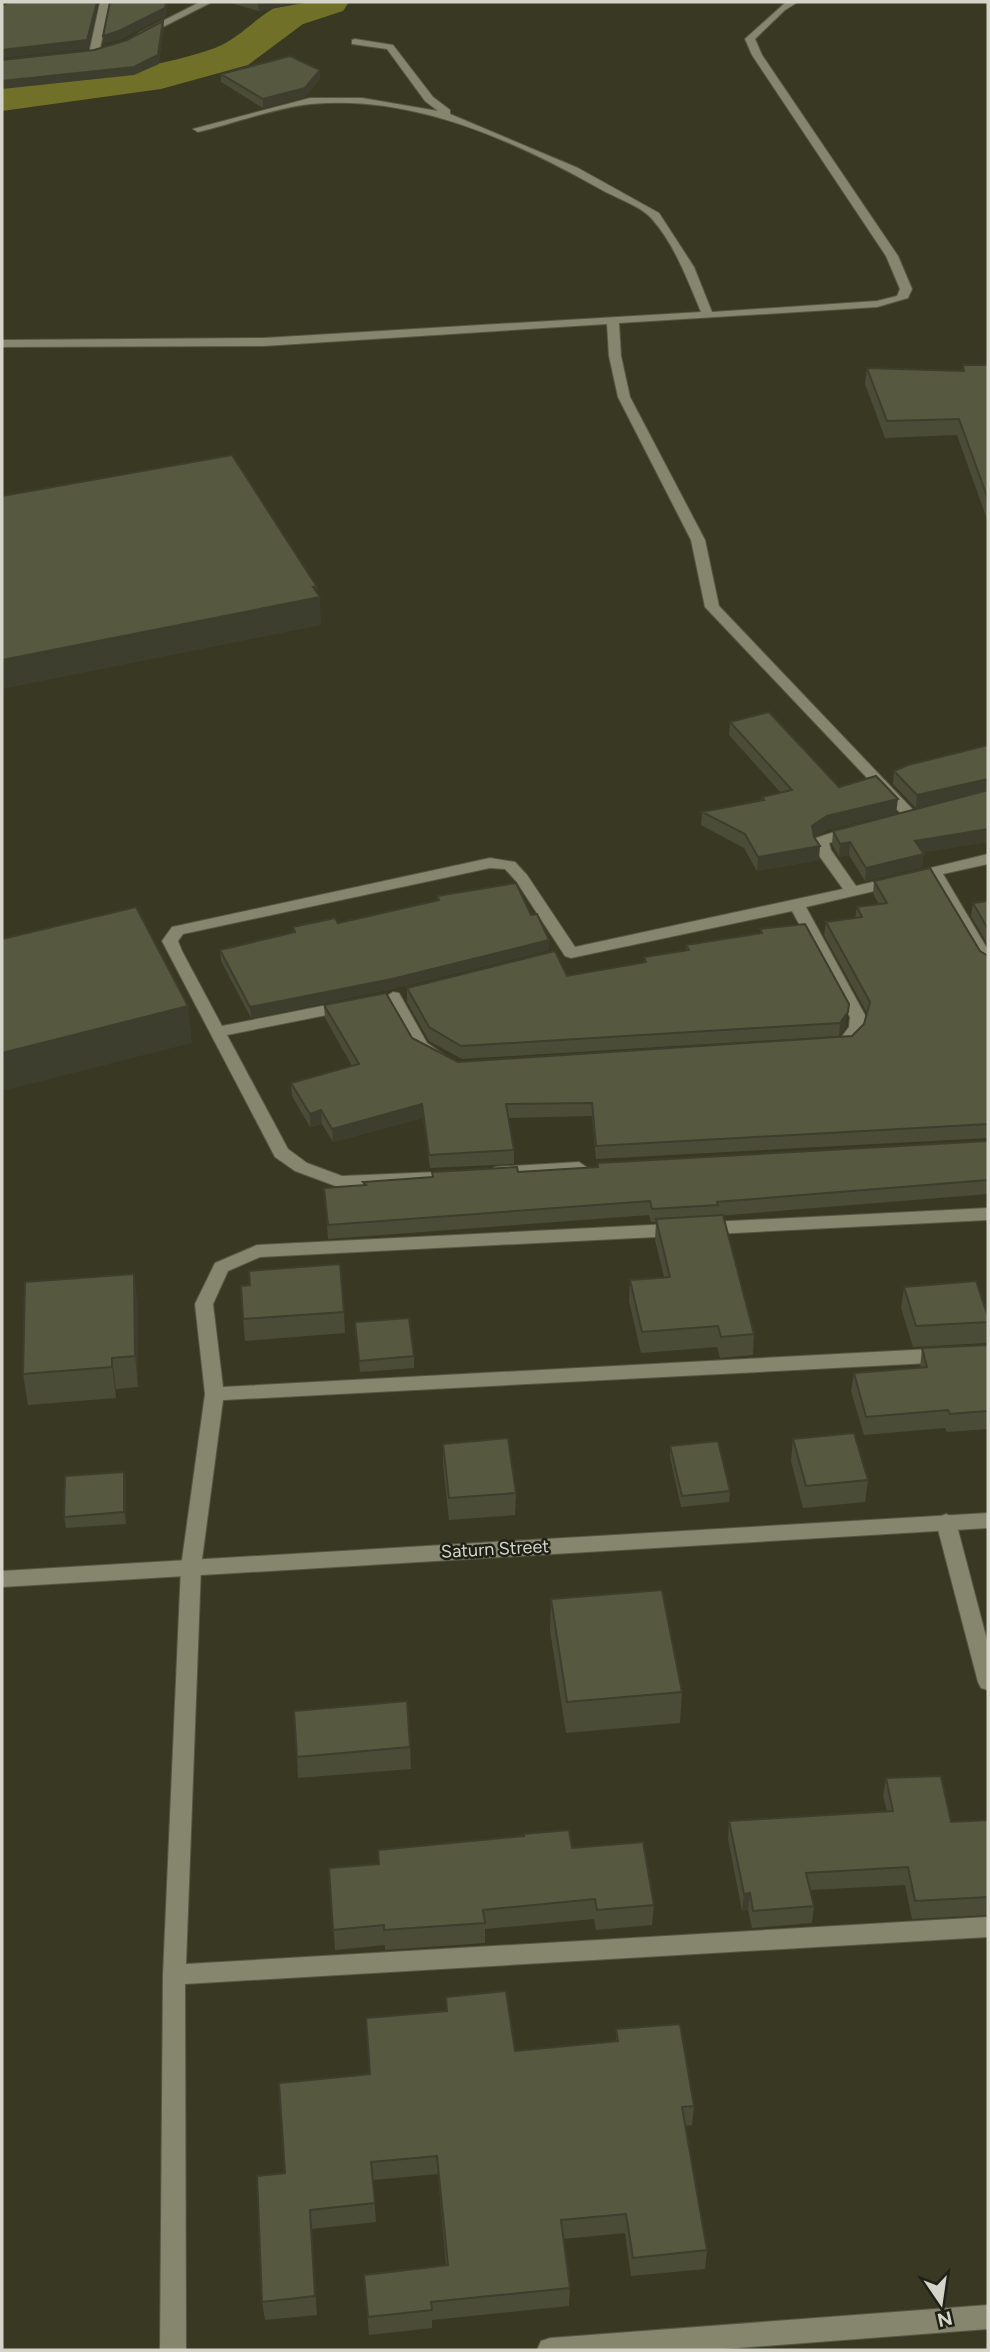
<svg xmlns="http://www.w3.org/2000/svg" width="990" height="2352" viewBox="0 0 990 2352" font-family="Figtree,sans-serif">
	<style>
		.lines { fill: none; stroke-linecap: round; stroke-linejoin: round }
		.river { fill: #707028; fill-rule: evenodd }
		.minor-casing { stroke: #565644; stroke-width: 2 }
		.tertiary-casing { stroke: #565644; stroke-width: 2 }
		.minor { fill: #85866d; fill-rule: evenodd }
		.tertiary { fill: #85866d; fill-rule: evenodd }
		.wall { fill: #4b4c37 }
		.shaded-wall { fill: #3d3e2d }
		.building { fill: #575840; stroke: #3d3e2d; stroke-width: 2 }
		.labels { text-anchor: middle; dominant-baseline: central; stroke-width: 5; stroke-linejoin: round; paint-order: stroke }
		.street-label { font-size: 18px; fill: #d4d5c8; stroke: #1f2016 }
	</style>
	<rect width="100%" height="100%" fill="#393923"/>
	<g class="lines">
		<!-- river -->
		<path class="river" d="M288,2h61l-6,9 -40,13 -55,41 -87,24 -159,22v-26c70,-10 146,-13 213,-37 27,-10 45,-37 73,-46z"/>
		<defs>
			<path id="minor" d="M2,2h7l-2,7 -5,3z
				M100,2h10l-11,51 -5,3 -5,-3z
				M200,2h12l-65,33 -8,-2z
				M786,2h12l-13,8 -30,29 7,16 136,201 14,33 -4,9 -31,9 -258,16 2,33 9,41 75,143 14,66 197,207 3,3 -3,3h-10l-201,-212 -14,-67 -73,-143 -9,-41 -2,-32 -343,22 -262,1v-7l262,-2 437,-26c-13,-31 -26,-67 -49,-93 -11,-13 -36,-21 -50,-29 -87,-49 -189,-96 -291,-86 -33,3 -79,20 -113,28l-5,-3 117,-31h52l76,13 -13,-10 -38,-52 -35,-5v-4l3,-1 38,6 40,52 17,13v4l128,54 81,45 35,54 18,45 165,-11 20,-5 3,-7 -14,-33 -134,-201 -7,-16z
				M855,825l5,2 3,3 -3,3 -31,10 2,7 25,36 132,-32v10l-45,10 45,76v18l-8,-5 -50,-85 -124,29 60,110c-1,18 -24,48 -42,28l2,-4 14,-2 9,-12 1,-10 -58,-106 -221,47 -6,-2 -49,-75 -11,-12 -15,-1 -307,66 -5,7 4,10 40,75 125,-25 8,5 -8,5 -120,24 61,114 19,14 35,13 118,-5 3,4 -9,6 -113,7 -46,-17 -20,-14 -113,-216 10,-14 318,-69 25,4 12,13 48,72 268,-58 -28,-39 -2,-9 3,-3z
				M393,992l6,1 28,50 16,11 -2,4c-28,7 -45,-42 -56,-61z
				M579,1162l9,6 -3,4 -90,7 -9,-6 9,-6z
				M988,1208v12l-728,37 -32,14 -15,33 10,83 765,-41v14l-765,40 -22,167 -15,397 802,-47v20l-803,47 1,366h-26l3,-375 18,-408 24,-173 -10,-90 20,-41 42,-18z
				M946,1514l7,3 3,5 32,122v46l-7,-2 -3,-6 -42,-160 3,-5z
				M988,2305v24l-277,21h-174l4,-9 9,-3z"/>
			<path id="tertiary" d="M988,1513v15l-986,59v-16z"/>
		</defs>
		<!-- minor casing -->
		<use href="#minor" class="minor-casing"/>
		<!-- tertiary casing -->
		<use href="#tertiary" class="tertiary-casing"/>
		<!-- minor -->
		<use href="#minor" class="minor"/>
		<!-- tertiary -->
		<use href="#tertiary" class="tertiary"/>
	</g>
	<!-- wall -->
	<path class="wall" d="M227,2h82l-50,9z
		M221,74l99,5 -15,18 -42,11 -42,-26z
		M963,365h25v157l-31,-87 -72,3 -20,-54 2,-16 95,3z
		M730,722l109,65 57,26 -70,17 -12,8 5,22 -62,11 -13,-23 -43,-23 1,-13 59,-12 1,-3 19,-4 -52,-58z
		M988,745v97l-65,10 -1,15 -57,14 -16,-26 -10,2 -7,-13 1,-13 118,-31 -35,8 -23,-24 1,-13z
		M874,881l114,75v182l-392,21 -4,-43 -84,2 6,32v14l-84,4 -7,-50 -90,24 -11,-18 -12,3 -18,-31 -1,-13 61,-17 -27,-48 -1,-13 88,33 46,24 394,-26 12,-12 3,-11 -43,-78 2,-13 29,-4 2,-11 22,-3 -6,-10z
		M437,896l112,44v10l-157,39 -141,29 -30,-57 -1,-11 73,-17v-6l45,-4 99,-23z
		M988,901v44l-17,-29 2,-13z
		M760,929l86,97 -7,10 -377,23 -33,-18 -22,-39v-14l160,-12 77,-13v-6l42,-6v-6l74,-12z
		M988,1141v53l-271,22 37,118 -1,21 -33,3 -3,-11 -76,6 -12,-52 1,-21 34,-3 -9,-37 1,-18h-5l-2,-7 -321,24 -4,-51 40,-3 -1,-3 69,-5v-5h86z
		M250,1285l94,27 1,21 -100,8 -2,-22z
		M904,1287l84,30v16l-2,10 -73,4 -12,-39z
		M138,1305v82l-22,2v9l-88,7 -5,-31z
		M355,1322l59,34v12l-54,4z
		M988,1345v84l-41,3 -2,-4 -81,7 -13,-44 3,-18 66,-5 2,-20z
		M793,1439l75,41 -3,22 -62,6 -12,-47z
		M443,1444l73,49 -1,22 -66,5 -6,-55z
		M670,1446l60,45 -1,11 -48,5 -11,-50z
		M124,1472l2,11v41l-60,4 -2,-11z
		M551,1599l131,93 -2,31 -114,10 -16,-103z
		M410,1747l1,22 -113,9 -1,-21z
		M886,1778l65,44 37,-2v95l-76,4 -7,-34 -95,5 4,16 -2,17 -60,5 -4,-18 -6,1 -14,-72 1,-18 158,-10 -4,-15z
		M572,1848l82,57 -2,20 -56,5 -2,-11 -109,10v14l-100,7v-5l-50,5 -6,-82z
		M446,1997l69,54 101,-10v-12l78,77 -2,19 -7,1 22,124 -2,19 -74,7 -6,-43 -62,6 7,49 -1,18 -137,14v8l-63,7 -5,-60 82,-9 -8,-92 -65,6 3,42 -65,7 6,86 -52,5 -3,-18 23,-129 85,-99 76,-63z"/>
	<!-- shaded-wall -->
	<path class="shaded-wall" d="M97,2h2l-11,47 -86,9v-8z
		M166,2h2l-2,14 -46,24 -17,4v-8z
		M265,2h44l-50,9 -1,-8z
		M163,21l1,9 -5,34 -25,11 -132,14v-8l132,-14z
		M320,70v9l-15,18 -42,11v-9z
		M313,587h4l1,11 2,-1 1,28 -319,64v-29z
		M988,779l-1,12 -71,17 1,-13z
		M898,799l-2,14 -70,17 -15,10 1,-14 15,-10z
		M988,829v13l-74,12 1,-13z
		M850,842l-1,13 -10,2 1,-13z
		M820,846l-1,14 -62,11 1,-14z
		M924,854l-2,13 -57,14 1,-13z
		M549,940v10l-157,39 -141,29 -1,-11z
		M188,1006l4,37 -190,48v-38z
		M848,1012l-2,14 -7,10 1,-13z
		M422,1104l1,14 -90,24 -1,-13z
		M321,1110l1,14 -12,3v-13z
		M134,1274l4,31v82l-3,-31z
		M112,1358l4,31v9l-4,-31z
		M124,1472l2,11v41l-2,-12z
		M750,1893l-2,17 -6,1 2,-17z"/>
	<!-- building -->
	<path class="building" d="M8,2h89l-10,38 -85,10v-45l5,-2z
		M110,2h56l-1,6 -46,23 -16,5z
		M163,21l-5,34 -24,12 -132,14v-21l92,-10 33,-10z
		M290,56l30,14 -15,18 -42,11 -42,-25z
		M963,365h25v134l-29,-80 -72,2 -20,-53 97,3z
		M232,455l85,132h-4l7,10 -318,63v-164z
		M769,712l70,75 37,-11 22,23 -71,17 -15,10 2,11 6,9 -62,11 -13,-23 -43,-22 62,-12 -2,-3 30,-7 -62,-68z
		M988,745v34l-71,16 -23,-24 14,-6z
		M988,790v39l-73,12 9,13 -58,14 -16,-26 -10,2 -7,-13z
		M930,868l50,83 8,5v168l-392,22 -4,-43 -86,1 8,46 -85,5 -7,-51 -90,25 -11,-19 -11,4 -19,-31 68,-19 -35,-59 62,-12 26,45 46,24 394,-26 12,-12 6,-22 -44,-80 36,-5 -5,-10 30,-4 -13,-22z
		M516,883l15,32 6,-1 12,26 -157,39 -142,28 -30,-57 75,-18 -2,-5 42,-9 3,5 101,-23 -2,-4z
		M988,901v28l-15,-26z
		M136,907l52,99 -186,47v-114z
		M805,924l44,80 -1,8 -8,11 -379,23 -32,-19 -22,-39 148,-37 12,25 79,-14 -2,-5 45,-7 -3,-5 76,-12 -2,-4z
		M988,1141v39l-271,22 1,3 -66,4 -2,-8 -322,24 -4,-37 42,-3 -3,-3 70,-5 -1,-5 85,-5 1,5 80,-5v-4z
		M723,1215l31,119 -33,3 -3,-11 -76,6 -12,-52 40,-3 -14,-58z
		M340,1264l4,48 -101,7 -2,-33 9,-1 -1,-14z
		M134,1274l1,82 -23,2v9l-89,7 2,-92z
		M976,1281l12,36v5l-72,4 -12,-39z
		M409,1318l5,38 -55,5 -4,-39z
		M988,1345v66l-38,3 -2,-4 -82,7 -12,-44 73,-6 -5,-19z
		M854,1433l14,47 -62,6 -13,-47z
		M508,1438l8,55 -67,5 -6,-54z
		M718,1441l12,50 -48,5 -12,-50z
		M124,1472v40l-60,5 1,-41z
		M662,1590l20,102 -115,10 -16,-103z
		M407,1701l3,46 -113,10 -3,-46z
		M941,1776l10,46 37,-2v77l-73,4 -7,-34 -102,6 8,33 -61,5 -3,-18 -6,1 -15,-73 164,-10 -7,-33z
		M569,1830l3,18 71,-6 11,63 -57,5 -2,-11 -112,11 2,13 -101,7v-5l-51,5 -4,-62 50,-4 -1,-14 146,-14v-2z
		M506,1991l9,60 103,-10 -2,-12 64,-5 14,82 -12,1 25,143 -74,8 -7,-44 -65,6 9,68 -139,14 1,8 -64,7 -4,-42 84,-10 -11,-109 -66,6 4,41 -65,7 5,86 -53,6 -5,-126 28,-3 -6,-90 91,-9 -4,-56 81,-7 -1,-14z"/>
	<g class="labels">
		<!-- street labels -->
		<g class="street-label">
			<text transform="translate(495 1549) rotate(-3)">Saturn Street</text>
		</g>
	</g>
	<!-- border -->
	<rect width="990" height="2352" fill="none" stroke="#d4d5c8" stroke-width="7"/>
	<!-- north arrow -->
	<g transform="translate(941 2303) rotate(167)" stroke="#1f2016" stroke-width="5" paint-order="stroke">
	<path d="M0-5L12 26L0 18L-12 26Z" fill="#d4d5c8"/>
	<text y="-10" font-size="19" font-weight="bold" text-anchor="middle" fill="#d4d5c8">N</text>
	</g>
</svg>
